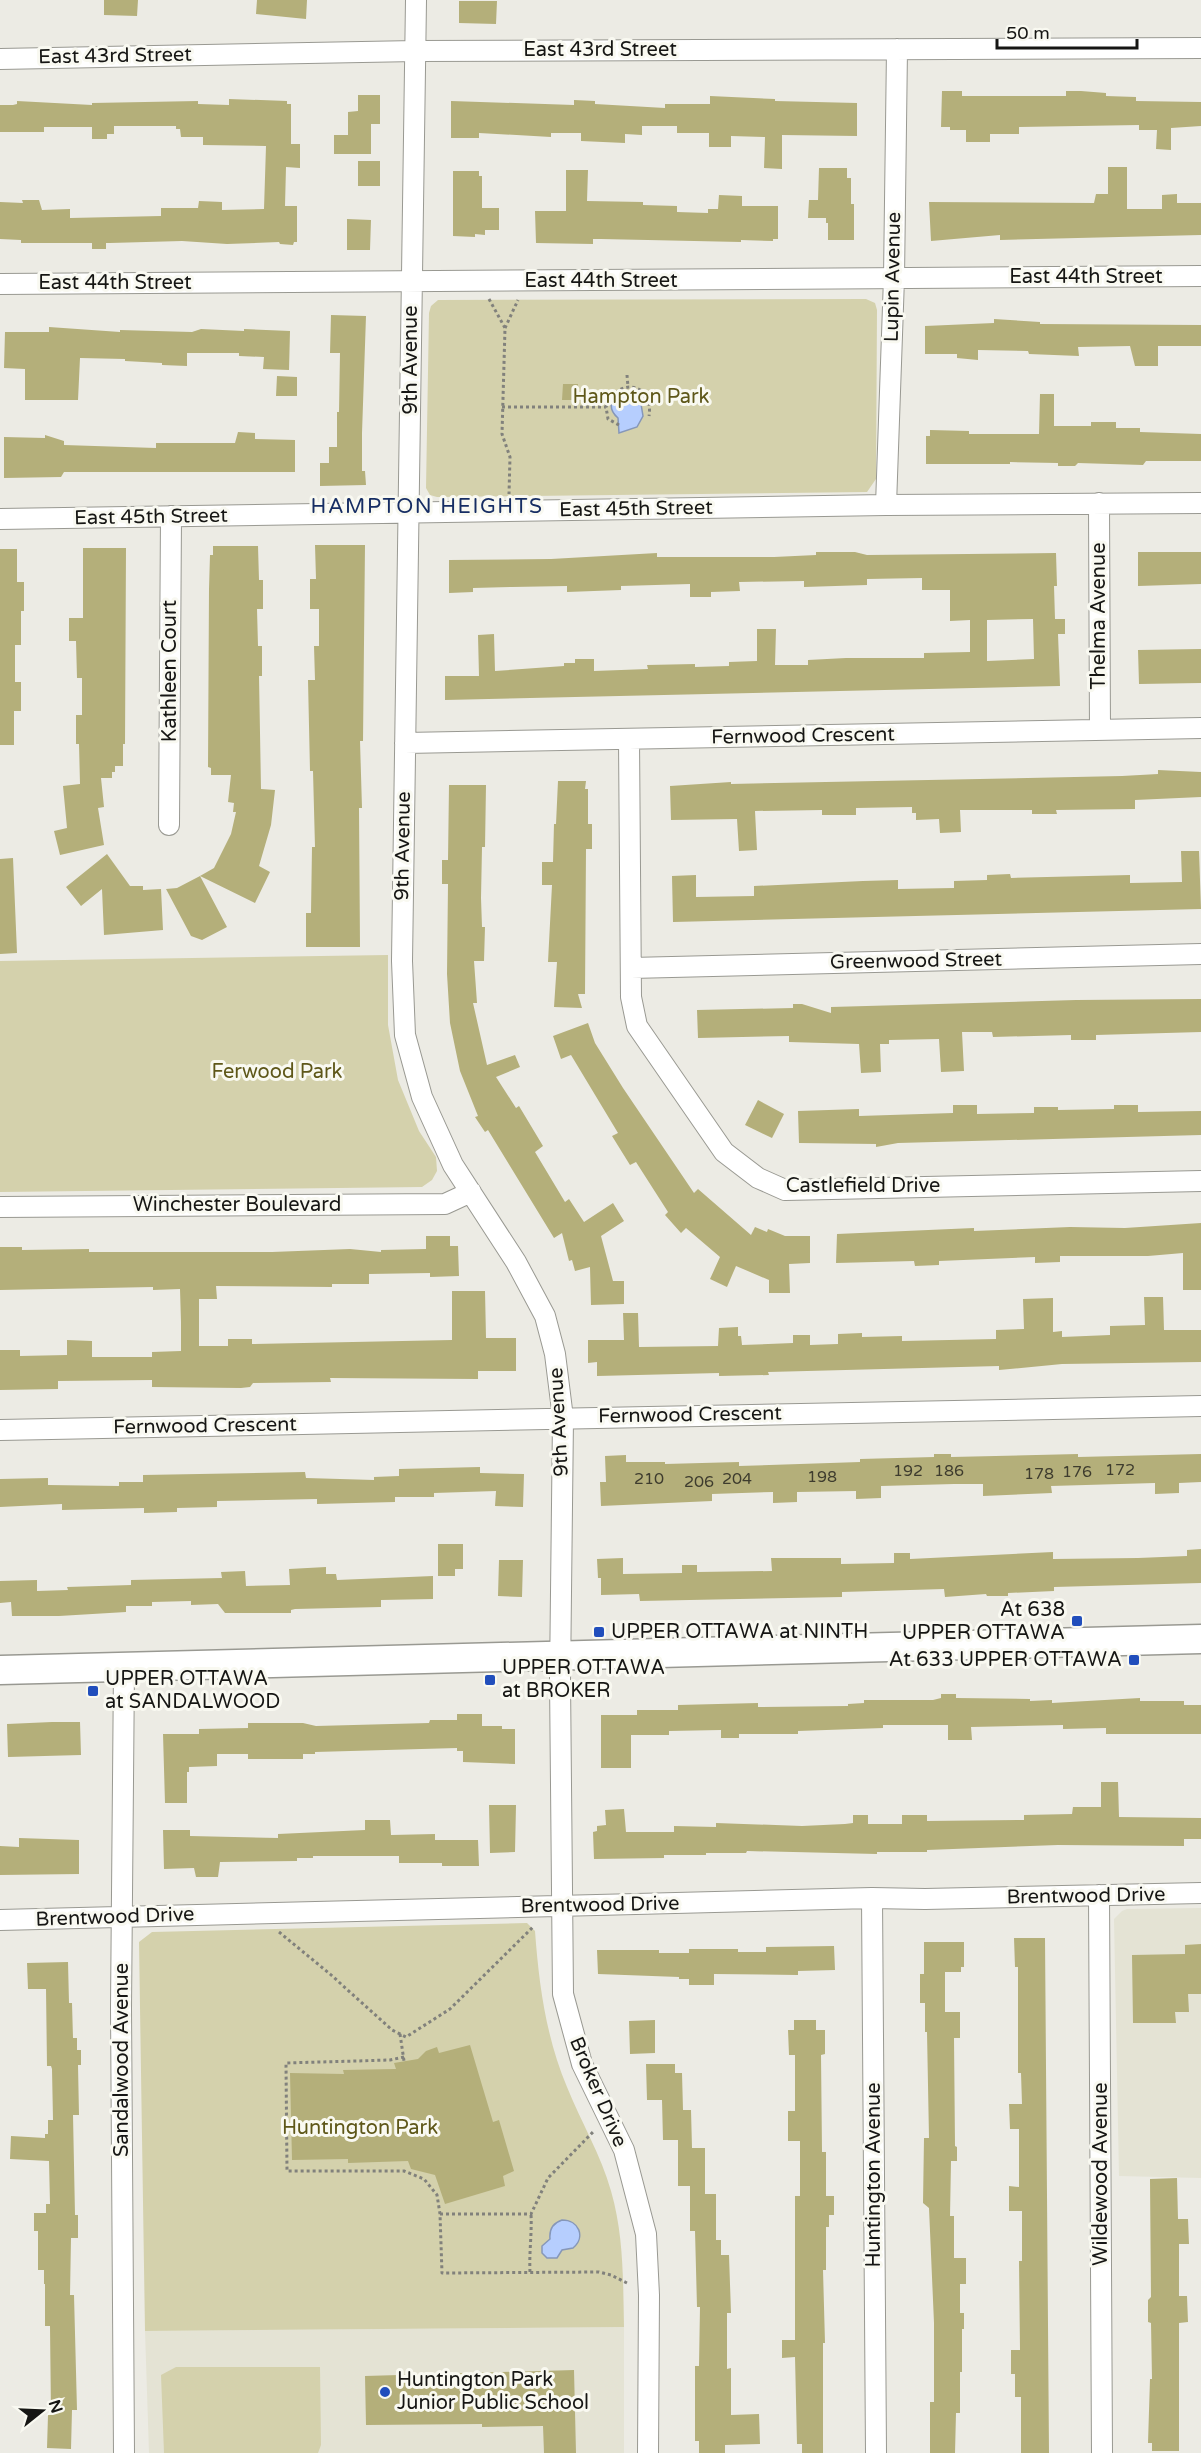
<svg xmlns="http://www.w3.org/2000/svg" width="1201" height="2453" viewBox="0 0 1201 2453" font-family="'Varela Round',sans-serif">
	<style>
		.built { fill: #e4e3d4 }
		.green { fill: #d4d1ac }
		.water { fill: #b6cefe; stroke: #8697b8; stroke-width: 1.5 }
		.building { fill: #b4af7a; fill-rule: evenodd }
		.lines { fill: none; stroke-linecap: round; stroke-linejoin: round }
		.street-casing { stroke: #999992; stroke-width: 22 }
		.secondary-casing { stroke: #999992; stroke-width: 31 }
		.path { stroke: #81817c; stroke-width: 3; stroke-dasharray: 3 3; stroke-linecap: butt }
		.street { stroke: #fff; stroke-width: 20 }
		.secondary { stroke: #fff; stroke-width: 28 }
		.poi-dot { fill: #214ebc; stroke: #f9f9f1; stroke-width: 2 }
		.labels { text-anchor: middle; dominant-baseline: central; stroke-width: 6; stroke-linejoin: round; paint-order: stroke }
		.number-label { font-size: 16px; fill: #3e3c2e }
		.street-label { font-size: 20px; fill: #161614; stroke: #f9f9f1 }
		.park-label { font-size: 20px; fill: #5e5719; stroke: #f9f9f1 }
		.poi-label { font-size: 20px; fill: #161614; stroke: #f9f9f1; text-anchor: start }
		.neighbourhood-label { font-size: 21px; letter-spacing: 1.5px; fill: #162d63; stroke: #f9f9f1 }
	</style>
	<rect width="100%" height="100%" fill="#ecebe4"/>
	<!-- built -->
	<path class="built" d="M1201,1908v270l-82,-2 -5,-257 8,-8 5,-2z
		M624,2327v126h-475l-4,-122z"/>
	<!-- green -->
	<path class="green" d="M866,299l9,4 2,7 -1,169 -9,13 -430,5 -7,-2 -4,-7 3,-175 2,-7 7,-6z
		M388,955v70l10,55 21,51 17,26 1,14 -5,9 -10,7 -422,5v-231z
		M527,1923l8,8c4,54 11,106 32,156 14,35 34,68 44,104 13,45 12,90 13,136l-479,4 -6,-389 13,-10z
		M176,2367h144l1,78 -3,8h-154l-3,-78z"/>
	<!-- water -->
	<path class="water" d="M626,394l6,1 9,9 2,12 -6,11 -18,6 -1,-15c-7,-6 -9,-13 -4,-21z
		M562,2220c17,0 24,17 11,28l-11,2 -5,8h-10l-5,-5v-7l8,-7c-1,-10 3,-16 12,-19z"/>
	<!-- building -->
	<path class="building" d="M104,0h34l-1,16 -33,-1z
		M257,0h50l-1,19 -50,-5z
		M459,1h38l-1,23 -37,-1z
		M942,91h20v5h104v-5h15l25,2v3l30,1v4l65,1v24l-30,2v22l-15,-1 1,-19h-18v-5l-120,2v7h-29v8h-24v-12h-16v-3h-9z
		M358,95h22v29h-9v30h-37v-19h14v-23l10,-1z
		M710,96l65,3v2l82,2v33l-75,-1v34l-18,-1 1,-31 -34,-1v11h-22v-14h-32v-7h-35v9l-17,-1v9l-44,-2v-8h-30v4l-72,-4v5h-28v-37l123,4v-5l21,1v3l70,4v-4h45z
		M229,99l58,2v3h4v40h9v24l-14,-1 -1,39h12v36h-3l-1,3 -13,-1 -1,-2 -52,2 -45,-3 -72,2h-4v6h-14v-6h-71v-3l-21,-1v-37l23,1 -1,-3h17l3,10 28,-1v9l91,-2v-8h37l1,-7 23,1v8l42,-1 2,-63 -63,-1v-8h-22l-1,-8h-4v-3h-62v8h-7v5h-15v-12h-48v5h-44v-27h13l4,-1v-3l75,4v-2l106,-2v3l31,1z
		M358,161h22v25h-22z
		M1108,167h19v42h35v-14l15,-1v9h24v32l-201,5v-5l-69,6 -2,-39 165,1 2,-9h12z
		M819,168h28v10h4v26h3v36h-26v-17h-2v-5h-18l1,-18h9z
		M566,170h22l-1,31 56,1v3l34,1v6l31,1v-4h10l1,-14 23,1v10h36v33h-5v2l-32,-1v2l-140,-3h-8v5l-57,-1 -1,-32h31z
		M453,171h26v5h3v32h17v22h-14v5l-10,-1v3l-22,-1z
		M347,219l24,1 -1,30h-23z
		M331,315l35,1 -4,117v38h3l1,14 -46,1v-23h9v-16h8v-35h2l1,-59h-10z
		M994,319l46,3v2l161,1v21h-43v20h-23l-5,-20 -52,1 1,9 -50,-2 -1,-3 -50,-1v10l-21,-2v-4h-32v-28l69,-3z
		M49,327l71,5v-2l72,2 9,-3 43,2v-2l46,2 -1,39 -26,-1 1,-12 -25,-1v-3h-52v13l-25,-1v-2l-37,-2v-2l-45,-1 -2,42h-53v-31l-21,-1 1,-36h44z
		M277,376l20,1v19h-21z
		M563,384h15v16h-16z
		M1040,394h14v32h37v-4h25v6h24v4l61,2v27h-55l-3,4 -65,-2 -3,3h-17v-3l-48,-1v2h-84v-28h4v-6l39,1v3h70z
		M238,432l17,1v6l40,1v32h-231l-3,5 -57,1v-41l41,1v-3l19,6v4l92,3v-5h79z
		M315,545h50l-2,196h-3l2,67h-3l1,139h-54v-34h5l1,-66h3l-2,-76h-3l-2,-91h7l-1,-34h5v-37h-9v-30h6z
		M213,546h45l1,34h4v29h-6l1,37h4v30h-3l2,113 14,1 -4,35 -12,41 11,6 -15,31 -55,-27 14,-8 17,-34 5,-22h-3l1,-9 -6,-1 3,-27h-20v-7l-3,-1 1,-178 1,-34h3z
		M83,548h43l-1,196h-2v22h-8v6h-3v6h-11l3,29 -6,1 6,37 -44,10 -6,-24 13,-3 -4,-42 17,-2 -1,-40h-3v-29h6v-37h-5l-1,-37h-7v-23h14z
		M0,549h17v33h7v29h-3v34h-6v37h6v29h-7v34h-14z
		M816,552h39l12,3 189,-2 1,33h-3l1,33h10v15h-7l2,52 -615,14v-24h34l-1,-41 16,-1 1,37 69,-5v-3h11v-4h19v12l54,-2 -1,-4 48,-1v3l34,-1v-4l28,-1v-32h19l-1,36h33v-5l38,-2h78v-5l46,-1v-32l-20,1v-31h-28v-12l-55,1v6l-63,2v-6l-65,1 1,9 -29,1v5h-21v-13l-69,2v4l-54,2v-6l-55,1 -39,1v4l-24,1v-33l102,-1 106,-6v4h117l42,-2zM1033,619l1,40 -47,2v-41z
		M1138,552h63v32l-63,2z
		M1201,649v34l-62,1 -1,-34z
		M1158,770l43,2v25l-66,3v9l-79,1 1,4h-25v-4h-72l1,22 -21,1 -1,-14 -23,1v-7h-4v-6l-56,1v7h-34v-5l-67,1 2,39 -18,1 -2,-32 -66,1 -1,-34 61,-4v2l391,-8 36,-2z
		M558,781h28l-1,8h3v35h4v25h-6l-1,145h-7l4,14 -28,-1 3,-45h-9l4,-77h-10v-23h11l1,-38h2z
		M449,785h37l-1,62h-3l-1,51 1,29h3l-1,34h-10l3,42h-4l14,62 28,-10 5,12 -24,10 20,31 3,-2 24,40 -8,6 30,50 4,-3 15,23 29,-19 11,18 -23,15 12,45h11v23l-33,1 -1,-38 -15,4 -3,-11 -3,1 -7,-28 -8,5 -66,-108 -3,2 -10,-15 3,-1 -18,-45 -10,-48 -3,-49 1,-90h-6v-24h6z
		M1181,851h18l2,58 -528,13 -1,-46 24,-1v22l58,-1v-10l109,-5 35,-1v9l56,-1v-7l33,-1v-5l23,-1 1,4 119,-3v8l52,-1z
		M107,854l23,32h13v4l18,-1 2,41 -59,5 -2,-46 -21,17 -15,-19z
		M13,858l4,95 -17,1v-95z
		M200,876l27,51 -25,13 -11,-4 -25,-47 11,-1z
		M1201,999v33l-105,3v5h-25v-5l-78,2 -1,-5h-30l2,39 -23,1 -2,-33 -50,1v4h-9l1,28 -20,1 -2,-29 -70,-2v-6l-91,2 -1,-28 96,-2v-4h9l29,9v-6l245,-7z
		M588,1023l7,20 28,45 71,105 4,-4 53,46 4,-8 12,5 1,-3 17,7h25v27l-21,1 1,29h-21v-13l-33,-14 -9,21 -17,-8 10,-22 -34,-29 -5,5 -16,-18 3,-3 -32,-50 -6,3 -18,-29 6,-3 -47,-78 -10,4 -8,-23z
		M758,1100l26,14 -12,24 -27,-13z
		M953,1105h24v9l57,-1v-6h24v3l56,-1v-4h24v7l63,-1v24l-303,8 -22,4v-3l-77,-1 -1,-32 61,-2v7l94,-3z
		M1201,1223v67h-18v-37l-35,3h-88v6l-25,1v-6l-96,4v4l-24,1 -1,-5 -78,2 1,-29 137,-6v3l96,-4 55,1z
		M426,1236h24v10h8l1,30 -29,1v-4l-61,1v10h-37v3l-116,-1 1,13h-18v47h29v-7h24v5l200,-4v-49h33l1,47h30v33h-38v8l-148,-1 1,4 -78,1 -3,4 -9,1 -89,-1v-7l-94,1v8l-58,1v-40h20v6l47,-1v-15l25,1v16h60v-5l29,-1v-29l-1,-33 -27,1v-3l-153,3v-43h22v3l67,-1v3h183l78,-3 31,3v-2l45,-1z
		M1144,1297h19l1,33h37v32l-139,2 -63,6v-4l-192,5 -39,1 1,3 -50,1v-3l-122,3v-14l-9,1v-23h36l-1,-27h15l1,34 79,-1 1,-18 19,-1v9h3l1,9 51,-2v-8h17v10l28,-1v-10l24,-1v4l40,-1v5l94,-2v-9l28,-1 -1,-30 30,-1v34l9,-1v6l48,-2v-9l35,-1z
		M934,1454h17v3l127,-3v3l123,-3v28l-22,1v10l-24,1v-11l-104,3 1,7 -69,3v-12h-29l-73,2v12l-25,1v-8l-59,1v10l-24,1v-11l-61,2v7l-111,5 -1,-24h6l-1,-26 21,-1v7h39v2l74,-2v4l121,-4v-3l74,-2z
		M480,1467v6l44,1 -1,33 -28,-1 1,-15 -62,2v4h-39v5l-78,2v-5l-100,2v6l-40,1v4l-33,1v-5l-82,2v-6l-62,3v-28l48,-1v7l71,1v-4h24v-7l162,-3 1,6 68,2v-3l25,-1v-7z
		M438,1544h25v25h-8v7h-17z
		M1201,1549v34l-147,4v4l-46,2v3h-21l-1,-2 -41,3 -1,-8 -102,3v5l-202,4 -1,-7 -38,1v-17h-3l-1,-19 26,-1v16l59,-1v-8h15v7l75,-1 -1,-13h70v6l53,-1v-10h16v6l143,-7v7l85,-1 49,-2v-6z
		M499,1560h24l-1,37 -24,-1z
		M326,1567v7h10l1,6 96,-4v23l-52,1v7l-86,2 -4,1v3h-66l-7,-9 -27,1v-4l-39,1v4h-26v6l-67,4h-47l-1,-14 -11,1v-22l37,-1v11l31,-1 -1,-3 64,-2v-5l91,-2 -1,-6 24,-1 1,15 44,-1 -1,-16z
		M941,1694h15v4l74,1v2l22,-1v3l88,-5v3h44v4h17v29h-95v-6l-43,1v-4l-92,2 1,13h-24v-15h-65v3l-85,3v3h-59v4h-18v-8l-52,1v4h-38v33h-30v-53h36v-5h41v-5l80,-2v4l90,-1v-2l16,-1v-3h69l8,-2z
		M457,1714h25v12h20v3h13v35l-52,-2v-11h-6v-3l-142,4v2h-12v5h-55v-5h-31v12l-28,1v5h-2v31h-22l-2,-69h36v-5l49,-1v-5h55l13,3 113,-3 1,-3h27z
		M52,1722h28l1,33 -73,2 -1,-33z
		M1101,1782h17l1,35 82,1v21h-17v7l-126,-1 -131,5v2h-50v2l-130,-3 -1,2h-40v2h-42v3l-70,1 -1,-27 4,-1v-5l9,-1 -1,-15 19,-1 2,23h48v-6l42,1v-4l86,3 43,-2 8,-1v-8h15v9h34v-9h25v6l97,-1v-5l48,-1 1,-7h28z
		M489,1805h27l-1,47 -25,1z
		M365,1820h25l1,15 44,-1v6h43l1,26h-37v-3h-43v-7h-86v2h-16v3l-77,1 -2,15h-22l-2,-9 -30,1 -1,-39h27v6l88,2v-4l87,-4z
		M19,1838l60,2v34l-79,1v-29l19,1z
		M1014,1938h31l4,515h-28v-56h-6v-23h-4v-24h9l-1,-89h3v-50h-13v-25l10,1v-58h-9l-1,-25h13l-1,-31h-3v-106h-3z
		M924,1942h40v25h-3v5h-16v40h15v26h-6l1,108 2,1v14h-6l-1,55h4v42h12v26h-6v29h4v16h-2v43h-2v41h-4l-1,40h-25v-51h4v-79l-5,-115 -6,-5 1,-65h5l-2,-106h-2v-29h-5v-29h4z
		M1201,1944v50h-13l1,18h-14l1,11h-43l-1,-68 53,-1v-9z
		M834,1946l1,24 -37,1v4l-84,-1v11h-25v-6h-10v-2l-81,-3 -1,-24h62v3h30v-4h49v3h28v-5z
		M68,1962l1,41h3l1,35h4v12h4v15h-3l1,50h-6l2,100h3v23h-7l-1,57h4l3,115h-5l-1,39 -24,-1 1,-33h3l-1,-89h-5v-42h-1v-14h-6v-39h-4v-18h12v-9h4l-1,-43 -39,-2 1,-23 34,2v-4h3v-14h5l-1,-51 -1,-3h-4l-1,-77h-18l-1,-26z
		M655,2020v33l-25,1 -1,-33z
		M794,2020h22v10h9v24l-4,1 1,97h4v44h8v19h-5v12h-3v43h-3l2,73h-2v110h-21v-9h-5l-2,-87 -13,1v-18h13v-144h5v-55h-12v-30h7v-56h-6l-1,-25h6z
		M470,2045l23,77 6,-2 15,51 -11,5 2,10 -60,18 -10,-29 -24,-6 -3,-8 -60,2v-4l-56,1 -2,-87 54,1 -1,-4 53,-1 -2,-6 24,-4 8,-8 11,-4 2,6z
		M646,2064h29v9h7l1,37h8l1,38h13v46h11v46h5v15h8l2,58h-4v56l4,-1v47l28,-1 1,30 -35,1v8h-26v-12h-4v-75h4l1,-59h-3l-2,-76h-5v-45h-12v-46h-15l-1,-40h-15z
		M1177,2178l1,41h10l1,25h-10v52h8l1,26 -9,1v128h-27v-8h-4l2,-64h2l-1,-56 -3,-1v-22l3,-3 -1,-118z
		M574,2370l2,83h-32l-1,-27 -61,1v-3l-116,1 -1,-49z"/>
	<g class="lines">
		<defs>
			<path id="street" d="M416,0l-14,961 3,74 17,62 31,68 63,97 29,54 10,38 8,64 -3,262 3,314 19,70 42,86 22,84 3,61 -1,158
				M0,59l416,-8 785,-3
				M0,284l1201,-8
				M1099,503l1,227
				M886,505l8,-227 3,-229
				M0,519l886,-14 315,-2
				M629,739l2,258 6,29 87,126 34,26 27,12 416,-9
				M405,743l796,-15
				M169,825l2,-309
				M631,968l570,-14
				M0,1207l445,-3 26,-12
				M0,1430l1201,-24
				M124,1667l-3,341 3,445
				M1099,1895l3,558
				M872,1898l4,555
				M0,1920l872,-22 53,1 276,-6"/>
			<path id="secondary" d="M0,1670l1201,-31"/>
		</defs>
		<!-- street casing -->
		<use href="#street" class="street-casing"/>
		<!-- secondary casing -->
		<use href="#secondary" class="secondary-casing"/>
		<!-- path -->
		<path class="path" d="M489,299l16,29 -3,106 8,23 -1,37
			M505,328l13,-28
			M627,375l1,12
			M502,407h104
			M619,425l-11,-6 -2,-12c13,-32 48,-23 43,9
			M279,1932l51,42 62,56 14,7 44,-28 84,-83
			M400,2034l4,27
			M404,2057l-14,3 -104,3 1,108h117l20,8 13,16 3,19 2,59 157,-1 12,3 18,9
			M440,2214h91l17,-36 46,-47
			M530,2272c-1,-20 2,-38 1,-58"/>
		<!-- street -->
		<use href="#street" class="street"/>
		<!-- secondary -->
		<use href="#secondary" class="secondary"/>
	</g>
	<!-- markers -->
	<g class="poi-dot">
		<rect x="1071" y="1615" width="12" height="12" rx="3"/>
		<rect x="593" y="1626" width="12" height="12" rx="3"/>
		<rect x="1128" y="1654" width="12" height="12" rx="3"/>
		<rect x="484" y="1674" width="12" height="12" rx="3"/>
		<rect x="87" y="1685" width="12" height="12" rx="3"/>
		<circle cx="385" cy="2392" r="6"/>
	</g>
	<g class="labels">
		<!-- number labels -->
		<g class="number-label">
			<text x="1120" y="1470">172</text>
			<text x="908" y="1471">192</text>
			<text x="949" y="1471">186</text>
			<text x="1077" y="1472">176</text>
			<text x="1039" y="1474">178</text>
			<text x="822" y="1477">198</text>
			<text x="649" y="1479">210</text>
			<text x="737" y="1479">204</text>
			<text x="699" y="1482">206</text>
		</g>
		<!-- street labels -->
		<g class="street-label">
			<text x="600" y="50">East 43rd Street</text>
			<text transform="translate(115 56) rotate(-1)">East 43rd Street</text>
			<text transform="translate(893 277) rotate(-89)">Lupin Avenue</text>
			<text x="1086" y="277">East 44th Street</text>
			<text x="601" y="281">East 44th Street</text>
			<text x="115" y="283">East 44th Street</text>
			<text transform="translate(411 360) rotate(-90)">9th Avenue</text>
			<text transform="translate(636 509) rotate(-1)">East 45th Street</text>
			<text transform="translate(151 517) rotate(-1)">East 45th Street</text>
			<text transform="translate(1099 616) rotate(-90)">Thelma Avenue</text>
			<text transform="translate(170 671) rotate(-90)">Kathleen Court</text>
			<text transform="translate(803 736) rotate(-1)">Fernwood Crescent</text>
			<text transform="translate(403 846) rotate(-89)">9th Avenue</text>
			<text transform="translate(916 961) rotate(-1)">Greenwood Street</text>
			<text x="863" y="1186">Castlefield Drive</text>
			<text x="237" y="1205">Winchester Boulevard</text>
			<text transform="translate(690 1415) rotate(-1)">Fernwood Crescent</text>
			<text transform="translate(559 1422) rotate(-93)">9th Avenue</text>
			<text transform="translate(205 1426) rotate(-1)">Fernwood Crescent</text>
			<text transform="translate(1086 1896) rotate(-1)">Brentwood Drive</text>
			<text transform="translate(600 1905) rotate(-1)">Brentwood Drive</text>
			<text transform="translate(115 1917) rotate(-2)">Brentwood Drive</text>
			<text transform="translate(122 2060) rotate(-90)">Sandalwood Avenue</text>
			<text transform="translate(598 2092) rotate(67)">Broker Drive</text>
			<text transform="translate(1101 2174) rotate(-90)">Wildewood Avenue</text>
			<text transform="translate(874 2175) rotate(-90)">Huntington Avenue</text>
		</g>
		<!-- park labels -->
		<g class="park-label">
			<text x="641" y="397">Hampton Park</text>
			<text x="277" y="1072">Ferwood Park</text>
			<text x="360" y="2128">Huntington Park</text>
		</g>
		<!-- poi labels -->
		<g class="poi-label">
			<text x="1065" y="1610" text-anchor="end">At 638<tspan x="1065" dy="23">UPPER OTTAWA</tspan></text>
			<text x="611" y="1632">UPPER OTTAWA at NINTH</text>
			<text x="1122" y="1660" text-anchor="end">At 633 UPPER OTTAWA</text>
			<text x="502" y="1668">UPPER OTTAWA<tspan x="502" dy="23">at BROKER</tspan></text>
			<text x="105" y="1679">UPPER OTTAWA<tspan x="105" dy="23">at SANDALWOOD</tspan></text>
			<text x="397" y="2380">Huntington Park<tspan x="397" dy="23">Junior Public School</tspan></text>
		</g>
		<!-- neighbourhood labels -->
		<g class="neighbourhood-label">
			<text x="427" y="506">HAMPTON HEIGHTS</text>
		</g>
	</g>
	<!-- north arrow -->
	<g transform="translate(42 2411) rotate(72)" stroke="#f9f9f1" stroke-width="4.5" paint-order="stroke">
	<path d="M0-4.5L10 22L0 15L-10 22Z" fill="#161614"/>
	<text y="-9" font-size="16" font-weight="bold" text-anchor="middle" fill="#161614">N</text>
	</g>
	<!-- scale -->
	<path d="M997 39v9h140v-9" fill="none" stroke="#161614" stroke-width="3"/>
	<text x="1006" y="39" font-size="18" fill="#161614" stroke="#f9f9f1" stroke-width="4.5" paint-order="stroke">50 m</text>
</svg>
